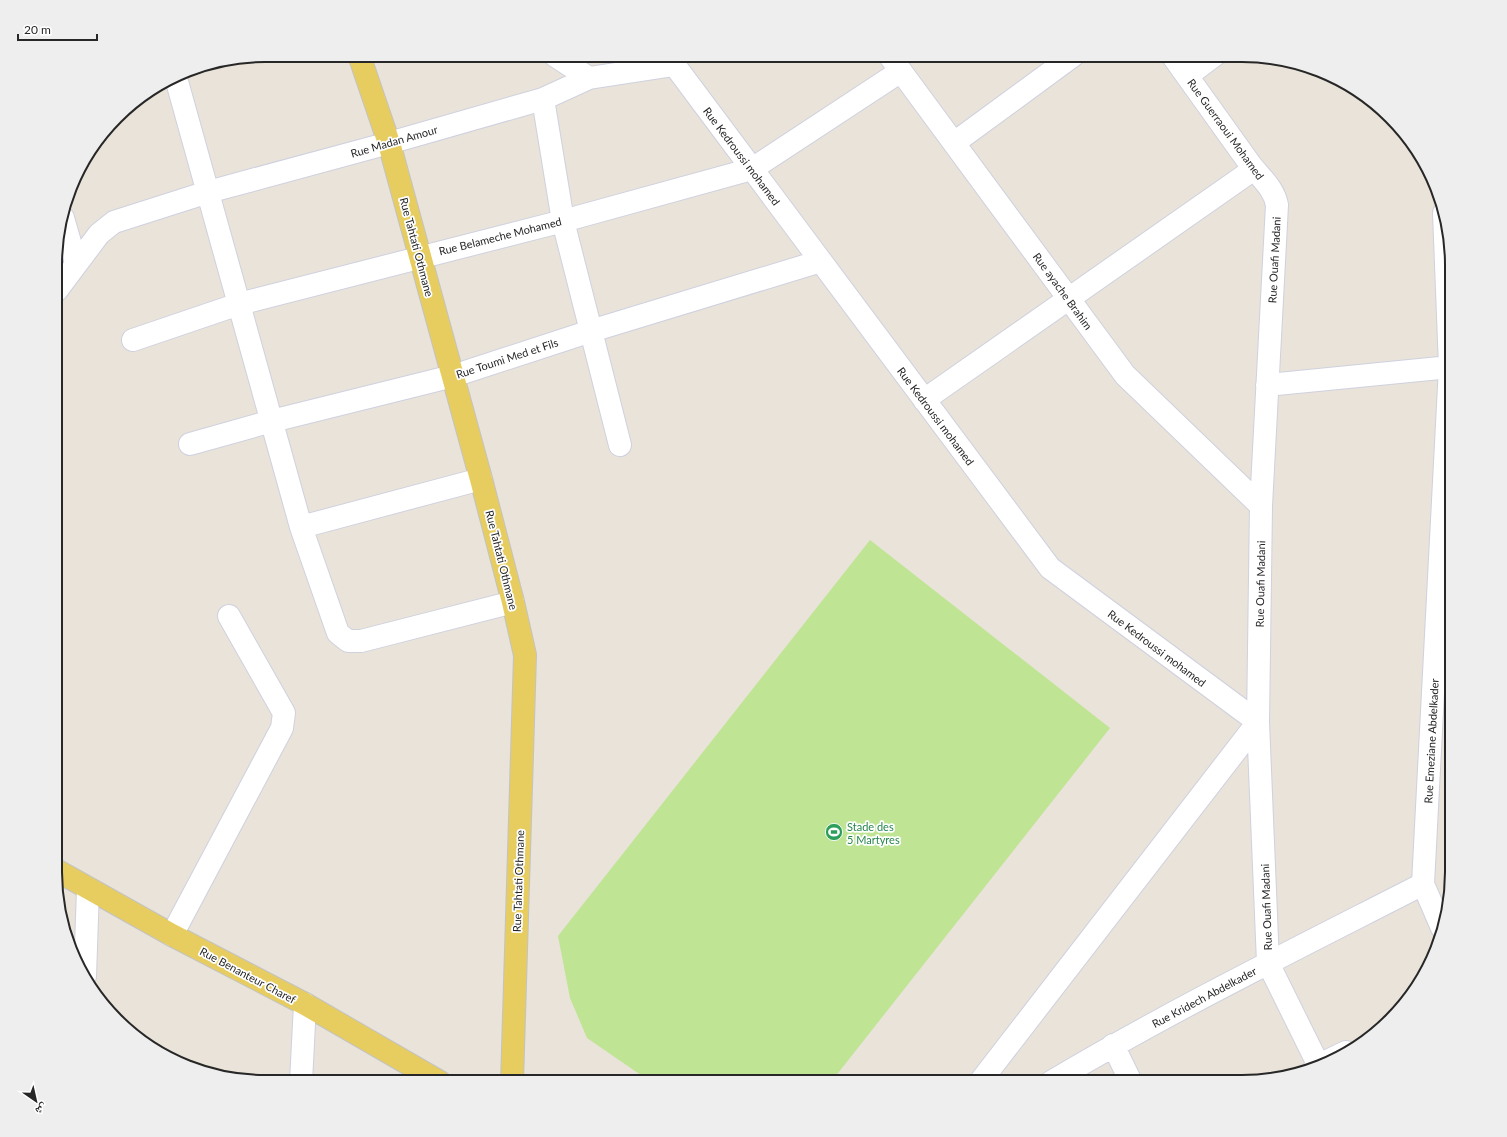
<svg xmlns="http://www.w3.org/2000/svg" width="1507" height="1137" viewBox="0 0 1507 1137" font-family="Lato,'Noto Naskh Arabic',sans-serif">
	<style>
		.pitch { fill: #bfe494 }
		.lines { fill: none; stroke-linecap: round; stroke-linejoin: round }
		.minor-casing { stroke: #cfd1df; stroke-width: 24 }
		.major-casing { stroke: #c3c3c3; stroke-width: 24 }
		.minor { stroke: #fff; stroke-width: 22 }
		.major { stroke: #e7cd60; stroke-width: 22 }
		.labels { text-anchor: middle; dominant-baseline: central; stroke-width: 3.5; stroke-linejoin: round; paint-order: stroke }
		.street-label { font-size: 11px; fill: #272727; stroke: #fff }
		.leisure-label { font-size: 11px; fill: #27864d; stroke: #fff; text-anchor: start }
		.rim { fill: none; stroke: #272727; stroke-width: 2 }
	</style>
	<rect width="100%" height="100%" fill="#e9e3d9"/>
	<!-- pitch -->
	<path class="pitch" d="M870,540l240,188 -279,354h-180l-64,-44 -17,-40 -12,-62z"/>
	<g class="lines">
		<defs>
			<path id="minor" d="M554,55l35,23
				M667,55l383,513 208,154 -278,360
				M889,55l236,320 136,131
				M1172,55c26,36 52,73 78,109 10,13 24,24 27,41l-16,301 -3,216 10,241 51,103
				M1187,76l28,-21
				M176,78l125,449 37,106 10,8h13l152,-39
				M543,99l20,122 57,224
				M954,143l120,-88
				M63,218l13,45
				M57,290l42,-56 15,-12 94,-30 181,-49 154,-44 46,-21 85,-13
				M133,340l106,-36 324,-83 189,-52 149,-98
				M1267,385l183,-18
				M924,400l330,-231
				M190,444l82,-23 181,-45 138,-45 230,-70
				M301,527l180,-48
				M1442,928l-19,-44 27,-517 -6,-154
				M172,935l110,-207 2,-15 -55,-97
				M85,976l3,-87
				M1113,1045l18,37
				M1315,1067l31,-15
				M301,1082l4,-78
				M1051,1082c121,-72 247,-134 372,-198"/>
			<path id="major" d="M359,55l30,88 92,336 32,123 12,53 -13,427
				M56,870l116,65 133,69 135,78"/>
		</defs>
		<!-- minor casing -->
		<use href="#minor" class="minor-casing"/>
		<!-- major casing -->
		<use href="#major" class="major-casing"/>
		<!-- minor -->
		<use href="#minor" class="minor"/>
		<!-- major -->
		<use href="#major" class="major"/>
	</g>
	<!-- icons -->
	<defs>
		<symbol id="stadium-disc" viewBox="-11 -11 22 22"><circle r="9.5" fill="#2e9e5b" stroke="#fff"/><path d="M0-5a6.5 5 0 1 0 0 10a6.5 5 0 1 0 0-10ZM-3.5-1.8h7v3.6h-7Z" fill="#fff"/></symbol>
	</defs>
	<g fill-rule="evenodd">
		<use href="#stadium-disc" x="824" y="822" width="20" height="20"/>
	</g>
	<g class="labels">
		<!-- street labels -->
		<g class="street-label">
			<text transform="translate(1226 129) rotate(54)">Rue Guerraoui Mohamed</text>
			<text transform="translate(394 141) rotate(-16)">Rue Madan Amour</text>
			<text transform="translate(742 156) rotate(53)">Rue Kedroussi mohamed</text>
			<text transform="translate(500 236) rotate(-14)">Rue Belameche Mohamed</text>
			<text transform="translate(417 247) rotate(75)">Rue Tahtati Othmane</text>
			<text transform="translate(1274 260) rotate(-87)">Rue Ouafi Madani</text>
			<text transform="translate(1063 291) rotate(54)">Rue ayache Brahim</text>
			<text transform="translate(507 358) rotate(-18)">Rue Toumi Med et Fils</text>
			<text transform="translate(936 416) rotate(53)">Rue Kedroussi mohamed</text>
			<text transform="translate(502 560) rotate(76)">Rue Tahtati Othmane</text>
			<text transform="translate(1260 584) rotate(-89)">Rue Ouafi Madani</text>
			<text transform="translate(1157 648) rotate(37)">Rue Kedroussi mohamed</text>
			<text transform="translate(1431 741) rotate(-87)">Rue Emeziane Abdelkader</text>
			<text transform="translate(518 881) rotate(-88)">Rue Tahtati Othmane</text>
			<text transform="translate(1266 907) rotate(-92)">Rue Ouafi Madani</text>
			<text transform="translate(248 975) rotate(28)">Rue Benanteur Charef</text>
			<text transform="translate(1204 997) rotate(-28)">Rue Kridech Abdelkader</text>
		</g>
		<!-- leisure labels -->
		<g class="leisure-label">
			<text x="847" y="826">Stade des<tspan x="847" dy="13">5 Martyres</tspan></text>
		</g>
	</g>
	<!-- crop -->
	<path d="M0 0H1507V1137H0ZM265 62H1242A203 203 0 0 1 1445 265V872A203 203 0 0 1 1242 1075H265A203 203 0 0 1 62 872V265A203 203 0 0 1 265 62Z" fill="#eee" fill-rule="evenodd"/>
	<path class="rim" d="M265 62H1242A203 203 0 0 1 1445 265V872A203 203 0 0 1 1242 1075H265A203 203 0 0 1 62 872V265A203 203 0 0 1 265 62Z"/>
	<!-- north arrow -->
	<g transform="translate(36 1101) rotate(146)" stroke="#ffffff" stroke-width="3" paint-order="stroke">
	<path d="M0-3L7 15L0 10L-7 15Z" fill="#272727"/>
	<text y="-6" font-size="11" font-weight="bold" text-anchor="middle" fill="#272727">ش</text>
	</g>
	<!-- scale -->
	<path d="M18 34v6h79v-6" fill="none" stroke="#272727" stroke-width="2"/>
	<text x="24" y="34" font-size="12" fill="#272727" stroke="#ffffff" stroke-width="3" paint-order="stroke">20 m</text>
</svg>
